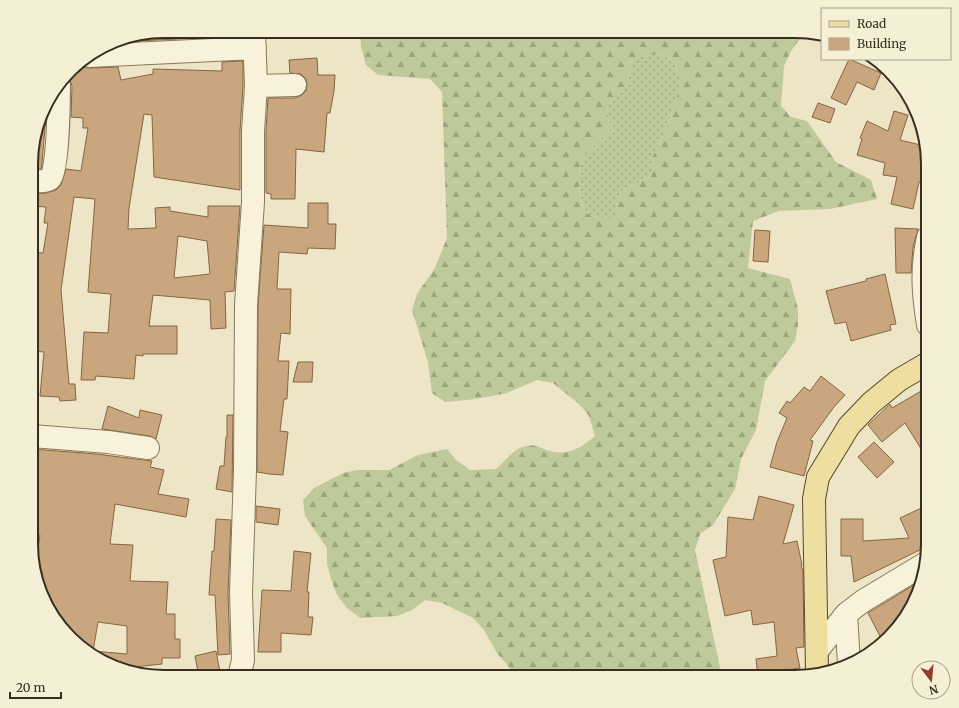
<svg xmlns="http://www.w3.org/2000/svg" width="959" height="708" viewBox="0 0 959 708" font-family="Merriweather,serif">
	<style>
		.grass { fill: url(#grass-dots) }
		.forest { fill: url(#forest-firs); fill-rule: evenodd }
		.building { fill: #c9a67e; stroke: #856543; fill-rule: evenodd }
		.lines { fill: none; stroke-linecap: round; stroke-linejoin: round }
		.minor-casing { stroke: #87785c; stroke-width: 24 }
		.major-casing { stroke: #554630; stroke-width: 24 }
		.minor { stroke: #f7f2d9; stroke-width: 22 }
		.major { stroke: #eedea0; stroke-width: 22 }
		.rim { fill: none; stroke: #382e20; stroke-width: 2 }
	</style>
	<defs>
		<pattern id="grass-dots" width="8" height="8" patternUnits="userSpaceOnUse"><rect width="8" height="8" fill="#bfca9a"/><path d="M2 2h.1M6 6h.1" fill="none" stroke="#9ca47d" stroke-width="1.8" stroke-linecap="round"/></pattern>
		<pattern id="forest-firs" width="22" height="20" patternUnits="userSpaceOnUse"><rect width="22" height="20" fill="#bfca9a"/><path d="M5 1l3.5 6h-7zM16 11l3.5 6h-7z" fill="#9ca47d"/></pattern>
	</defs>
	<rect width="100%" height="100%" fill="#ede5c6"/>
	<!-- grass -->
	<path class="grass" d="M659,54l15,7 6,19 -3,16 -12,37 -12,23 1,15 -5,6 -28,14 -6,24 -6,5c-6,-2 -16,-2 -21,-6 -9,-6 -11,-42 -7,-51 7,-13 20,-24 31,-35l-5,-15 1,-8 17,-17 9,-30z"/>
	<!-- forest -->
	<path class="forest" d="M360,31l445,1 -14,19 -7,15 -3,40 10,11 16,4 29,41 35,18 6,19 -47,10 -51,2 -26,10 -5,47 42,11 8,30v16l-3,16 -30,40 -9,49 -15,29 -6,30 -22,36 -13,9 -5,16 27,127h-205l-20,-24 -13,-23 -11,-12 -31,-15 -17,-3 -13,10 -15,6 -37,2 -13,-10 -10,-13 -6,-16 -4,-15v-16l-22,-32 -2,-16 11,-12 29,-15 14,-3h32l29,-15 29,-6 9,11 14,10 26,-1c7,-5 16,-18 24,-21 14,-6 17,-1 30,3 18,5 31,-3 45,-15l-6,-20 -10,-12 -26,-21 -16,-3 -30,13 -31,6 -31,3 -13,-9 -4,-31 -16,-52 5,-16 18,-26 12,-30 -5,-146 -12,-13 -52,-4 -12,-10 -5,-18zM659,54l15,7 6,19 -3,16 -12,37 -12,23 1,15 -5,6 -28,14 -6,24 -6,4c-6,-1 -16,-1 -21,-5 -9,-5 -11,-42 -7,-51 7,-14 20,-24 31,-35l-5,-15 1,-8 17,-17 9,-30z
		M412,669l11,8h-44l2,-1z"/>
	<!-- building -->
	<path class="building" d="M164,31h78v5l-128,6v-1z
		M317,58l1,17h17l-1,16 -4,22h-3l-3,39 -28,-3 -1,50h-24v-5l-5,-1v-62l2,-33h27l7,-3 4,-4 1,-6 -1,-6 -5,-5 -11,-1 -1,-13z
		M849,59l32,14 -7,17 -17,-8 -11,23 -15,-7z
		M243,61v25l-3,45v59l-86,-13 -2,-62 -8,-1 -15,94 -1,21 28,-1 -1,-20 15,-1v4l38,6v-11h32l-6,85 -9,1 1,36 -15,1 -1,-29 -57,-5 -4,31h28v28h-34v2l-7,-1 -2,24 -38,-3 -1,4h-14l3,-48 24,1 3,-39 -23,-2 7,-93 -21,-2 -13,93 8,94h6l1,16 -16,1 -1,-4 -19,-1 4,-44 -12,-1v-37l3,-34h-3v-28l11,1 5,-30h-4l2,-16 -14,-1v-12l14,-1 10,-3 5,-5 5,-16 15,2 7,-43h-5v-10l-12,-1 1,-31 -2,-6 -3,-3 10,-13h3l4,3 6,1 28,-1 3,13 32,-6v-5l69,2v-9zM178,236l29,5 3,33 -36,4z
		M818,103l17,6 -5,14 -18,-6z
		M894,111l14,4 -8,25 25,6 3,10v28l-9,-2 -6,27 -22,-5 6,-27 -14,-2 2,-12 -28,-8 5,-16 -2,-1 7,-17 21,10z
		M42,116h4l-4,46 -1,7h-9v-22z
		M308,203h20v21h8l-1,25 -27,-1 -1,6 -28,-2 -2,37h14l-1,45 -9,-1 -3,28h11l-2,38h-3l-4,32 8,1 -5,43 -14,-1 -12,-2 1,-167 6,-80 44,3z
		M895,228l23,1 -5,18 -2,26h-15z
		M755,230l15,1 -2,31 -15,-1z
		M885,274l11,50 -6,1 1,5 -40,11 -5,-19 -11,2 -9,-33 40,-10v-2z
		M298,362h15l-1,20h-19z
		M821,376l24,19 -11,12 -24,33 3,1 -9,35 -34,-9 7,-25 10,-24 -8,-5 8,-12 3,2 14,-16 6,4z
		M928,387v73l-23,-37 -23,19 -14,-17 22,-21 2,4z
		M108,406l31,12 1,-8 22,5 -6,24 -6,-3 -48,-7z
		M227,415h6l-1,77 -16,-3 4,-23h4l2,-29h1z
		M874,442l20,20 -17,16 -19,-21z
		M32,449l64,5 56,7 -2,6 14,3 -6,24 31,5 -3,18 -71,-13 -5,40 23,1 -3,36 38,1 -2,32h9v25h5v19h-18v6l-28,3v5l-13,-2 -38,-21 -34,-39 -14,-41 5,-34 -8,-1zM98,622l29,4v28l-34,-3z
		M759,496l35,9 -11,39 14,-3 5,24h-1l2,7 1,75 -8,1 4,20 -28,4v5h-14l-2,-18 21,-3 -3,-34 -21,3 -2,-15 -26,6 -12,-56 13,-3 2,-40 25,3z
		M928,505v41l-74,36 -3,-26h-10v-37h22v22l46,-3 -9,-20z
		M256,506l24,3 -2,16 -22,-3z
		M216,519l15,1 -3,73 2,61 -12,1 -3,-60h-6l3,-44h2z
		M294,551l17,2 -4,39h2l-1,25h5l-2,18 -30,-2v19h-23l4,-62 29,1z
		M922,580l-1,7 -21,38 -18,15 -14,-27z
		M216,651l5,26h-22l-4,-21z"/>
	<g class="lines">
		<defs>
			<path id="minor" d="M89,56l166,-8
				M256,86l39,-1
				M32,181c5,0 14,1 18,-2 8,-7 9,-78 9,-93
				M928,237c-7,32 -5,57 0,88
				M32,436l76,6 40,6
				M846,614l3,50
				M817,651l29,-37 17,-13 63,-38
				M239,677l4,-17 -2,-67 4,-123 1,-165 7,-103v-71l3,-45 -2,-55"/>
			<path id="major" d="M817,672l-3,-173 4,-22 31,-51 22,-23 28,-23 29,-17"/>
		</defs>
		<!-- minor casing -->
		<use href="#minor" class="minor-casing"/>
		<!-- major casing -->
		<use href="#major" class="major-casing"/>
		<!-- minor -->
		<use href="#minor" class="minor"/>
		<!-- major -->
		<use href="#major" class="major"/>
	</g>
	<!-- crop -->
	<path d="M0 0H959V708H0ZM164 38H795A126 126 0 0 1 921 164V544A126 126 0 0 1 795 670H164A126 126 0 0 1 38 544V164A126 126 0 0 1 164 38Z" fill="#f4efd5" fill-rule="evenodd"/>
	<path class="rim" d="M164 38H795A126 126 0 0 1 921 164V544A126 126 0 0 1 795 670H164A126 126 0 0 1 38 544V164A126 126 0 0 1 164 38Z"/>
	<!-- legend -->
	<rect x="821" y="8" width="130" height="52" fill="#f4efd5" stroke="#a9a28d"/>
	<rect x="829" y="21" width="20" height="6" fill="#eedea0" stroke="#a9a28d"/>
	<text x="857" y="28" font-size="12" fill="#382e20">Road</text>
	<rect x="829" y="38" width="20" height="12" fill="#c9a67e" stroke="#a9a28d"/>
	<text x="857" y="48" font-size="12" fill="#382e20">Building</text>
	<!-- north arrow -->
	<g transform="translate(931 680) rotate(164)"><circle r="19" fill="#f4efd5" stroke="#a9a28d"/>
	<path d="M0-3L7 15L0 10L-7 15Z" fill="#943a2f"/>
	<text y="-6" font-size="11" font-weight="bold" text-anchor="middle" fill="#382e20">N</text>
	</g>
	<!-- scale -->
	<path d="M10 692v6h51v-6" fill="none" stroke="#382e20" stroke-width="2"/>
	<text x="16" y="692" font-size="12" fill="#382e20" stroke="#f4efd5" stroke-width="3" paint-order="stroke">20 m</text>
</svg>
